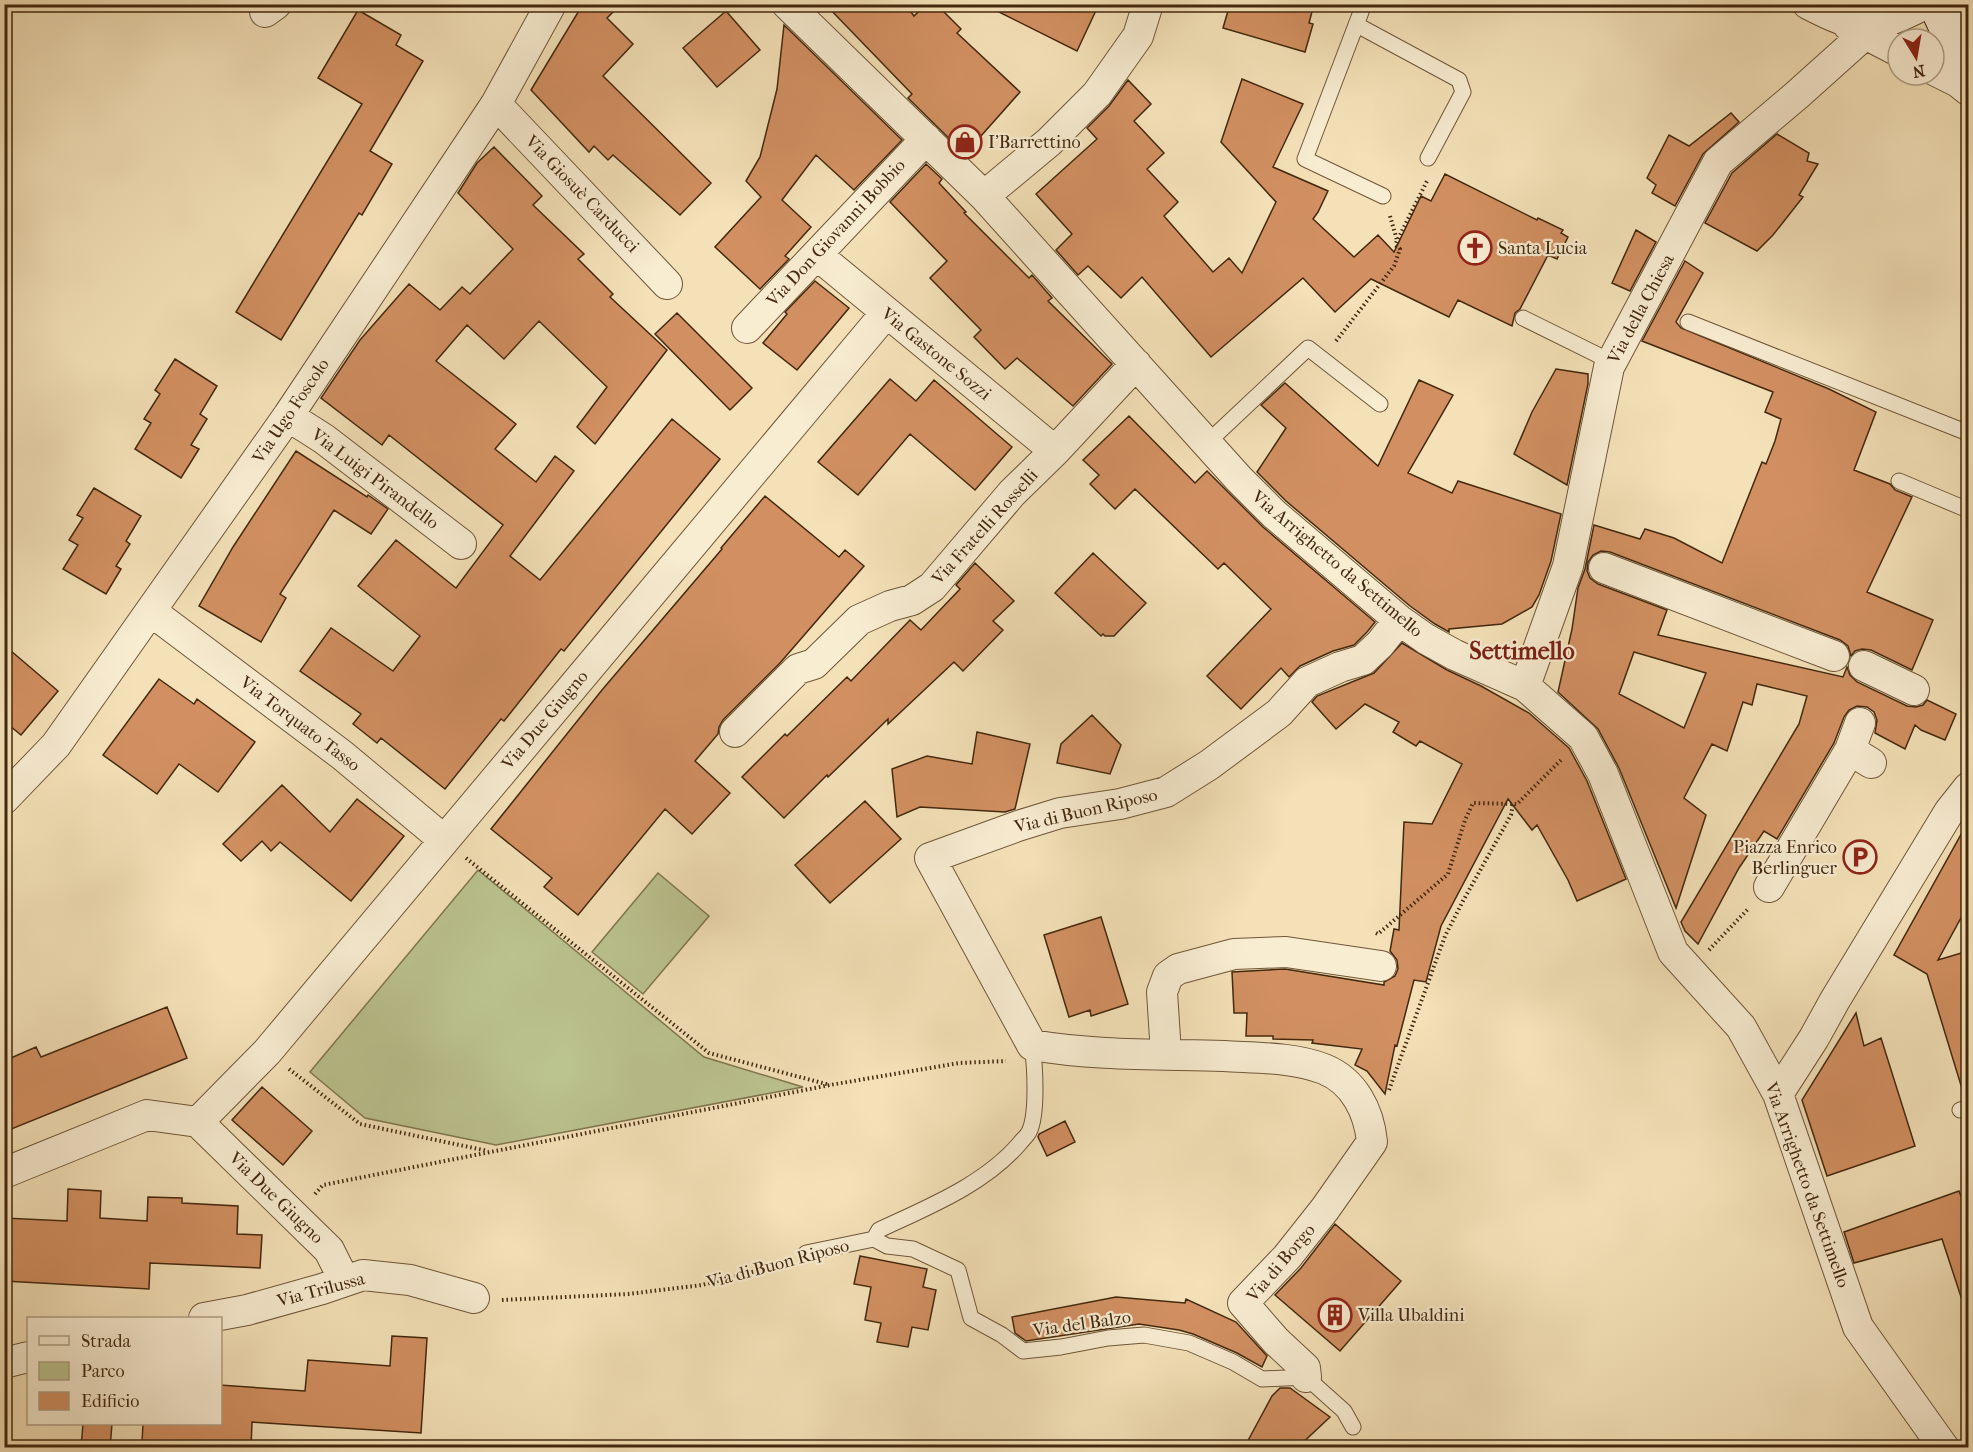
<svg xmlns="http://www.w3.org/2000/svg" width="1973" height="1452" viewBox="0 0 1973 1452" font-family="'IM FELL French Canon',serif">
	<style>
		.green { fill: #bbc38f; stroke: #7f764e; stroke-width: 1.5 }
		.building { fill: #d29062; stroke: #43280e; stroke-width: 1.5; fill-rule: evenodd }
		.lines { fill: none; stroke-linecap: round; stroke-linejoin: round }
		.service-casing { stroke: #6f5638; stroke-width: 17 }
		.minor-casing { stroke: #6f5638; stroke-width: 32 }
		.secondary-casing { stroke: #43280e; stroke-width: 35 }
		.path { stroke: #43280e; stroke-width: 4; stroke-dasharray: 1.5 3; stroke-linecap: butt }
		.service { stroke: #f8ecd1; stroke-width: 15 }
		.minor { stroke: #f8ecd1; stroke-width: 30 }
		.secondary { stroke: #f8ecd1; stroke-width: 33 }
		.labels { text-anchor: middle; dominant-baseline: central; stroke-width: 4.5; stroke-linejoin: round; paint-order: stroke }
		.poi-label { font-size: 18px; fill: #43280e; stroke: #f8ecd1; text-anchor: start }
		.street-label { font-size: 18px; fill: #43280e; stroke: #f8ecd1 }
		.district-label { font-size: 24px; font-weight: bold; fill: #7a1f14; stroke: #f8ecd1 }
	</style>
	<rect width="100%" height="100%" fill="#f4e1b8"/>
	<filter id="stains"><feTurbulence type="fractalNoise" baseFrequency=".00333" numOctaves="4"/><feColorMatrix values="0 0 0 0 .2 0 0 0 0 .09 0 0 0 0 .02 0 0 0 .5 -.17"/></filter>
	<radialGradient id="worn" r=".72"><stop offset=".6" stop-color="#630" stop-opacity="0"/><stop offset="1" stop-color="#630" stop-opacity=".3"/></radialGradient>
	<!-- green -->
	<path class="green" d="M478,870l226,187 99,30 -307,58 -131,-27 -55,-46z
		M658,873l51,43 -66,78 -51,-42z"/>
	<!-- building -->
	<path class="building" d="M583,4h38l-14,14 26,26 -30,32 108,107 -31,32 -67,-60 -5,5 -14,-14 -5,6 -58,-62z
		M825,4h80l9,12 12,-12h10l25,25 -4,4 63,59 -55,62 -57,-56 4,-4z
		M983,4h116l-22,47z
		M1230,4h84l-5,19 4,1 -8,28 -82,-24z
		M358,10l43,25 -5,10 27,16 -53,90 22,13 -30,51 -3,-2 -78,127 -45,-28 126,-208 -44,-26z
		M726,11l34,39 -43,37 -34,-39z
		M784,25l118,115 -48,50 -38,-35 -34,45 29,27 -26,29 4,3 -29,30 -45,-42 46,-50 -15,-16 14,-24 17,-68z
		M1242,79l61,25 -30,63 55,24 -10,21 -5,7 41,38 24,-22 16,17 27,-56 10,5 14,-27 92,46 1,-2 25,12 -2,3 7,4 -11,22 -9,-4 -28,54 -5,4 -3,13 -54,-26 -9,17 -78,-38 -36,33 -32,-34 -92,79 -69,-80 -21,21 -33,-32 -10,9 -22,-25 16,-16 -36,-40 61,-55 -10,-11 22,-22 19,-26 23,24 -17,17 30,32 -17,16 31,33 -14,14 49,56 16,-14 13,15 34,-71 -55,-60z
		M1731,113l8,9 -36,32 -28,52 -23,-13 4,-8 -9,-7 22,-43 20,11z
		M1777,134l32,19 -2,8 11,3 -19,31 4,2 -30,38 -16,16 -52,-28 27,-50z
		M494,147l48,49 -9,9 51,49 -6,5 35,35 -3,3 57,53 -72,94 -18,-17 30,-40 -68,-66 -35,38 -37,-34 -31,36 80,63 -21,25 41,33 19,-26 19,15 -64,85 30,24 132,-161 48,40 -156,192 -3,-2 -57,72 -3,-2 -56,70 -64,-51 -4,5 -24,-19 8,-10 -61,-43 31,-43 62,43 27,-35 -62,-50 38,-46 60,48 47,-63 -114,-90 -7,10 -61,-47 39,-58 49,-56 31,26 22,-23 8,7 43,-45 -55,-56 19,-30z
		M926,164l16,15 -3,4 27,29 -2,1 65,65 3,-3 20,23 -4,3 64,63 -39,42 -56,-48 -12,11 -31,-32 7,-7 -51,-52 17,-17 -57,-59z
		M1636,230l20,12 -26,49 -18,-8z
		M1685,261l18,12 -27,49 5,6 148,61 47,23 -22,58 36,14 5,6 17,7 -45,95 66,28 -21,50 -41,-20 -9,-1 -7,2 -4,5 -3,-10 -8,-6 -230,-88 -9,-1 -8,4 -5,7 -1,9 3,7 8,6 69,26 -9,25 185,42 4,-10 3,8 7,7 50,24 9,1 7,-2 4,-5 29,14 -11,26 -24,-10 -6,-5 -10,24 -30,-16 2,-13 -3,-8 -7,-5 -10,-1 -8,4 -5,7 -10,26 -57,96 -13,-8 -25,37 -41,76 -13,-13 -4,-9 118,-198 8,-28 -50,-12 -5,21 -9,-3 -16,49 -15,-7 -28,54 22,17 -30,93 -57,-140 -21,-39 -40,-37 14,-63 6,-41 7,-19 9,-44 46,14 5,-10 29,9 48,25 40,-101 4,2 9,-23 6,-22 -16,-7 8,-20 -131,-51zM1634,652l72,21 -22,55 -65,-34z
		M815,281l34,27 -52,62 -34,-27 24,-29 -2,-2z
		M677,313l75,75 -22,22 -75,-76z
		M175,359l42,27 -17,28 7,5 -16,26 8,4 -18,29 -46,-29 16,-26 -7,-4 16,-25 -5,-4z
		M1556,369l32,5v10l-21,101 -53,-31 18,-42z
		M890,379l26,22 18,-21 78,67 -37,43 -65,-56 -52,61 -40,-33z
		M1419,380l34,15 -45,78 44,20 6,-12 103,33 -10,47 -12,34 -7,12 -30,17 -53,5v3l-14,-8 -25,-18 -124,-105 -29,-29 29,-44 -25,-23 24,-22 93,83z
		M1129,416l66,67 12,-12 56,56 112,95 -8,10 -13,13 -21,6 -33,15 -11,11 -8,-9 -40,41 -34,-33 64,-67 -47,-46 -6,6 -83,-80 -20,20 -25,-25 9,-9 -16,-15z
		M296,451l71,46 1,-2 20,14 -17,25 -37,-24 -54,84 6,4 -25,44 -62,-36 34,-59z
		M94,488l47,28 -15,25 4,3 -14,22 5,3 -15,25 -43,-25 15,-24 -9,-5 14,-22 -6,-3z
		M765,496l74,61 6,-7 19,16 -84,97 -57,57 -4,7 -1,7 -23,27 35,32 -38,41 -27,-25 -87,106 -34,-28 8,-9 -61,-49 111,-139 120,-141 -1,-1z
		M1093,553l53,50 -32,33h-9l-2,-2 -2,2 -46,-43z
		M975,563l39,38 -21,20 10,9 -40,41 -9,-9 -66,62v-5l-60,58 -1,-2 -43,43 -42,-41 43,-43 2,2 60,-59 4,4 59,-61 11,10 39,-41 -4,-4z
		M1402,643l45,27 34,16 48,27 40,35 18,33 39,98 -49,22 -9,-21 -31,-55 -5,5 -24,-31 -67,127 -15,56 -12,-2 -17,66 -2,-1 -10,49 -18,-23 -12,-6 7,-16 -50,-6 1,-3 -40,-1v-3h-27l1,-23h-13l-2,-41 53,-3 99,16v-3l11,-6 3,-7 -1,-9 -7,-9 4,-22 5,1 5,-108 28,2 30,-60 -42,-23 -4,5 -23,-14 6,-10 -34,-18 -29,25 -24,-27 5,-6 57,-23z
		M4,645l54,46 -37,44 -17,-14z
		M159,679l35,25 3,-5 58,43 -37,50 -39,-28 -22,30 -54,-39z
		M1092,715l29,30 -11,29 -53,-11 4,-19z
		M977,732l53,12 -15,65 -10,3 -85,-5 -23,10 -5,-48 35,-13 45,8z
		M282,785l48,47 27,-33 47,37 -53,65 -71,-59 -9,9 -9,-10 -21,20 -18,-17z
		M865,801l36,38 -71,64 -35,-38z
		M1968,822v83l-30,55 30,-9v140l-5,1 -36,-118 -33,-19z
		M1101,917l27,87 -37,12 -1,-6 -21,7 -25,-82z
		M167,1007l20,51 -183,74v-71l32,-14 5,10z
		M1856,1013l8,33 17,-8 34,108 -88,30 -25,-76z
		M262,1087l50,44 -29,34 -51,-45z
		M1065,1121l10,21 -28,14 -9,-19 1,-3z
		M68,1189l33,2 -1,27 47,3 1,-24 34,1v5l56,3 -1,28 25,1 -2,33 -110,-5 -1,26 -145,-8v-63l63,3z
		M1959,1191l9,24v91h-4l-22,-67 -88,24 -10,-31z
		M1335,1224l66,57 -61,70 -65,-56 26,-27z
		M860,1256l67,13 -4,18 13,3 -8,40 -16,-3 -4,20 -31,-5 4,-19 -16,-3 6,-33 -17,-3z
		M1116,1297l69,6 1,-4 50,23 31,34 -5,11 -25,-14 -44,-19 -14,-4 -40,-6 -113,17 -11,-8 -3,-16z
		M392,1336l35,2 -6,95 -169,-11 -1,26h-28l-81,-6 1,-18h77v-39l85,6 3,-31 82,6z
		M1280,1388h10l40,29 -33,31h-53l28,-52z
		M83,1424h29l-2,24h-29z"/>
	<g class="lines">
		<defs>
			<path id="service" d="M1364,4l-59,155 78,37
				M1357,25l102,55 4,12 -35,66
				M1523,318l89,44
				M1688,322l280,111
				M1207,443l101,-95 72,56
				M1899,481l69,29
				M1960,1110l8,-2
				M874,1239l13,7 26,3 45,21 13,48 31,17 21,16 38,-4 47,-9 36,-3 45,8 44,19 29,17 44,-2 38,34 9,16
				M874,1239l5,-9c49,-23 105,-45 141,-87 2,-3 7,-7 9,-11 9,-18 6,-67 3,-87
				M806,1253l68,-14"/>
			<path id="minor" d="M787,4l197,192 255,283 35,35 125,106 27,19 29,16 70,31 58,51 20,37 70,178 68,75 37,67 80,233 86,121
				M1808,4c52,27 65,27 117,0
				M265,12l11,-8
				M1848,25l50,26
				M1934,70l24,12 10,8
				M496,104l171,180
				M984,196l65,-54 48,-48 41,-58 10,-32
				M817,255l238,196
				M747,328l179,-189
				M288,416l36,23 137,105
				M1604,568l230,88
				M152,612l190,143 102,85
				M1864,666l50,24
				M1525,686l43,-120 41,-199 109,-205 79,-67 68,-61
				M1860,723l-10,27 21,13
				M735,732l63,-63 16,-5 45,-44 31,-14 22,-6 20,-13 80,-94 43,-42 81,-87
				M4,799l52,-54 232,-329 208,-312 55,-100
				M1769,887l81,-137
				M1166,1054l-4,-62 6,-16 10,-7 56,-15 52,-2 95,14
				M1778,1094l36,-56 21,-38 114,-188 19,-24
				M198,1122l131,128 15,30
				M4,1173l143,-58 51,7 69,-70 619,-739
				M204,1318l43,-8 75,-21 41,-14 47,5 64,18
				M4,1363l24,-6
				M1306,1377l-1,-9 -29,-27 -33,-38 44,-46 38,-48 47,-67c-3,-31 -18,-61 -48,-73 -31,-12 -67,-11 -100,-13 -64,-2 -129,0 -192,-11l-102,-187 88,-32 42,-13 60,-9 46,-12 43,-27 70,-52 28,-31 33,-15 23,-7 17,-16 19,-24"/>
			<path id="secondary" d="M1935,4l33,73
				M1944,4l9,3 15,2"/>
		</defs>
		<!-- service casing -->
		<use href="#service" class="service-casing"/>
		<!-- minor casing -->
		<use href="#minor" class="minor-casing"/>
		<!-- secondary casing -->
		<use href="#secondary" class="secondary-casing"/>
		<!-- path -->
		<path class="path" d="M1390,216l7,24
			M1336,341l58,-75 6,-17 -5,-4 33,-66
			M466,858l243,195 121,32
			M1376,933l2,1 70,-60 17,-54 8,-17 44,1 45,-45
			M1709,950l40,-42
			M289,1069l71,55 128,27
			M1389,1090l56,-154 18,-35 48,-86 2,-11
			M315,1194l8,-9 507,-100 129,-22 47,-2
			M502,1300l126,-6 74,-9 54,-14 31,-11"/>
		<!-- service -->
		<use href="#service" class="service"/>
		<!-- minor -->
		<use href="#minor" class="minor"/>
		<!-- secondary -->
		<use href="#secondary" class="secondary"/>
	</g>
	<!-- icons -->
	<defs>
		<symbol id="shop-ring" viewBox="-11 -11 22 22"><circle r="9.5" fill="#f8ecd1" stroke="#8f2418" stroke-width="1.5"/><path d="M-5-2.5h2.3a2.7 3.5 0 0 1 5.4 0H5L5.5 6h-11ZM-1.5-2.5h3a1.5 2.3 0 0 0-3 0Z" fill="#8f2418"/></symbol>
		<symbol id="church-ring" viewBox="-11 -11 22 22"><circle r="9.5" fill="#f8ecd1" stroke="#8f2418" stroke-width="1.5"/><path d="M-1.2-6h2.4v3.5h3.3v2.4h-3.3V6h-2.4V-.1h-3.3v-2.4h3.3Z" fill="#8f2418"/></symbol>
		<symbol id="parking-ring" viewBox="-11 -11 22 22"><circle r="9.5" fill="#f8ecd1" stroke="#8f2418" stroke-width="1.5"/><path d="M-3.5-5.5H1a3.5 3.5 0 0 1 0 7H-1V5.5H-3.5ZM-1-3.4V-.6H.8a1.4 1.4 0 0 0 0-2.8Z" fill="#8f2418"/></symbol>
		<symbol id="building-ring" viewBox="-11 -11 22 22"><circle r="9.5" fill="#f8ecd1" stroke="#8f2418" stroke-width="1.5"/><path d="M-4-6H4V6H1V3H-1V6H-4ZM-2.5-4.3h1.7v1.8h-1.7ZM.8-4.3h1.7v1.8H.8ZM-2.5-1h1.7V.8h-1.7ZM.8-1h1.7V.8H.8Z" fill="#8f2418"/></symbol>
	</defs>
	<g fill-rule="evenodd">
		<use href="#shop-ring" x="946" y="123" width="38" height="38"/>
		<use href="#church-ring" x="1456" y="229" width="38" height="38"/>
		<use href="#parking-ring" x="1841" y="838" width="38" height="38"/>
		<use href="#building-ring" x="1316" y="1296" width="38" height="38"/>
	</g>
	<g class="labels">
		<!-- poi labels -->
		<g class="poi-label">
			<text x="988" y="142">I'Barrettino</text>
			<text x="1498" y="248">Santa Lucia</text>
			<text x="1837" y="847" text-anchor="end">Piazza Enrico<tspan x="1837" dy="21">Berlinguer</tspan></text>
			<text x="1358" y="1315">Villa Ubaldini</text>
		</g>
		<!-- street labels -->
		<g class="street-label">
			<text transform="translate(582 194) rotate(46)">Via Giosuè Carducci</text>
			<text transform="translate(836 233) rotate(-47)">Via Don Giovanni Bobbio</text>
			<text transform="translate(1641 309) rotate(-62)">Via della Chiesa</text>
			<text transform="translate(936 354) rotate(39)">Via Gastone Sozzi</text>
			<text transform="translate(291 411) rotate(-56)">Via Ugo Foscolo</text>
			<text transform="translate(375 479) rotate(37)">Via Luigi Pirandello</text>
			<text transform="translate(985 527) rotate(-48)">Via Fratelli Rosselli</text>
			<text transform="translate(1337 564) rotate(40)">Via Arrighetto da Settimello</text>
			<text transform="translate(545 720) rotate(-50)">Via Due Giugno</text>
			<text transform="translate(300 724) rotate(37)">Via Torquato Tasso</text>
			<text transform="translate(1086 811) rotate(-13)">Via di Buon Riposo</text>
			<text transform="translate(1807 1185) rotate(70)">Via Arrighetto da Settimello</text>
			<text transform="translate(276 1198) rotate(44)">Via Due Giugno</text>
			<text transform="translate(1281 1263) rotate(-50)">Via di Borgo</text>
			<text transform="translate(778 1264) rotate(-15)">Via di Buon Riposo</text>
			<text transform="translate(321 1290) rotate(-15)">Via Trilussa</text>
			<text transform="translate(1082 1324) rotate(-8)">Via del Balzo</text>
		</g>
		<!-- district labels -->
		<g class="district-label">
			<text x="1522" y="651">Settimello</text>
		</g>
	</g>
	<!-- margin -->
	<rect width="1973" height="1452" fill="none" stroke="#f4e1b8" stroke-width="24"/>
	<rect x="6" y="6" width="1961" height="1440" fill="none" stroke="#43280e" stroke-width="3"/>
	<rect x="12" y="12" width="1949" height="1428" fill="none" stroke="#43280e" stroke-width="1.5"/>
	<!-- legend -->
	<rect x="27" y="1317" width="195" height="108" fill="#f8ecd1" stroke="#b09e83" stroke-width="1.5"/>
	<rect x="39" y="1336" width="30" height="9" fill="#f8ecd1" stroke="#b09e83" stroke-width="1.5"/>
	<text x="81" y="1347" font-size="18" fill="#43280e">Strada</text>
	<rect x="39" y="1362" width="30" height="18" fill="#bbc38f" stroke="#b09e83" stroke-width="1.5"/>
	<text x="81" y="1377" font-size="18" fill="#43280e">Parco</text>
	<rect x="39" y="1392" width="30" height="18" fill="#d29062" stroke="#b09e83" stroke-width="1.5"/>
	<text x="81" y="1407" font-size="18" fill="#43280e">Edificio</text>
	<!-- north arrow -->
	<g transform="translate(1916 57) rotate(169)"><circle r="28" fill="#f8ecd1" stroke="#b09e83" stroke-width="1.5"/>
	<path d="M0-4.5L10 22L0 15L-10 22Z" fill="#8f2418"/>
	<text y="-9" font-size="16" font-weight="bold" text-anchor="middle" fill="#43280e">N</text>
	</g>
	<rect width="100%" height="100%" filter="url(#stains)"/>
	<rect width="100%" height="100%" fill="url(#worn)"/>
</svg>
